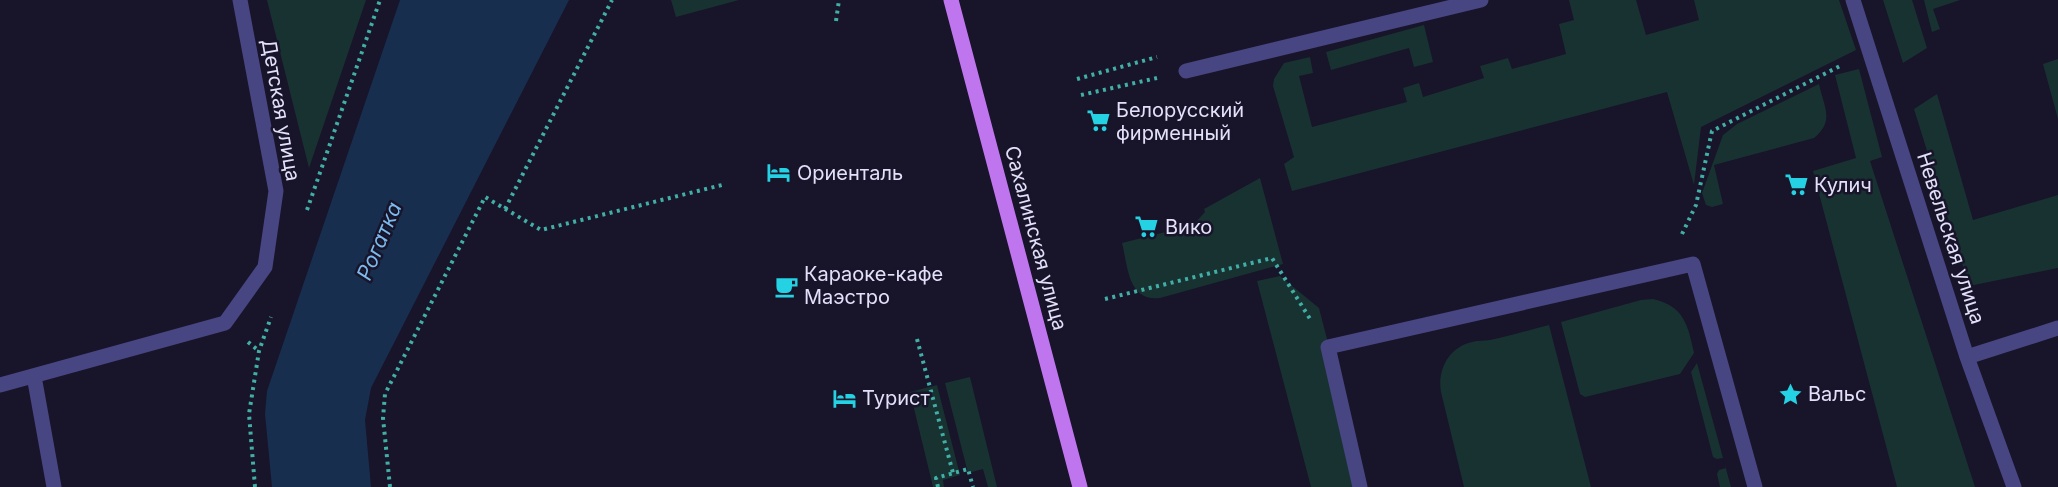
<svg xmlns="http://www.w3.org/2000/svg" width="2058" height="487" viewBox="0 0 2058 487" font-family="Inter,sans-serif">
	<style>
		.green { fill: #183231 }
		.water { fill: #182e4e }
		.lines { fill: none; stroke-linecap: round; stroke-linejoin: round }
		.path { stroke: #41afa7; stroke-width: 4; stroke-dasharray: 3 4.5; stroke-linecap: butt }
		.minor { stroke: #474582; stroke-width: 15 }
		.major { stroke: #bf75ee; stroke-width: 15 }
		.labels { text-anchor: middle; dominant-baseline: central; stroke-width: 5; stroke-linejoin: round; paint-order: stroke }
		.street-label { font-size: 20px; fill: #e3e0fb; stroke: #181429 }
		.poi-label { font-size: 20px; fill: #e3e0fb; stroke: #181429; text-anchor: start }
		.water-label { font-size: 21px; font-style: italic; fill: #7bbaee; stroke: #181429 }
	</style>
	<rect width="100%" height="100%" fill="#181429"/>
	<!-- green -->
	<path class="green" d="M267,0h99l-57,168z
		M671,0h68l-63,17z
		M1569,0h67l10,35 53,-15 -5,-20h145l17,50 -155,77 -7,58 -27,-93 -375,99 -8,-27 10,-7 -21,-71 1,-7 10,-16 26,-6 3,16 -14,3 13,51 95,-25 -4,-14 16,-5 4,14 61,-19 -4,-12 28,-8 4,11 54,-15 -7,-30 15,-4z
		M1883,0h29l15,48 -24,15z
		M1924,0h36l-27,9 7,20 -8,3z
		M1424,25l9,37 -19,5 -5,-19 -78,22 -5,-18z
		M2058,59v60l-15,-55z
		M1859,69l23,88 -12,4 105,326h-78l-84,-316 43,-13 -21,-83z
		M1819,84c5,24 16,36 -5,54l-100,27 9,39 -11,3 -6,-2 -4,-12 21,-58 14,-11z
		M1937,94l36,126 85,-25v73l-89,18 -55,-177z
		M1260,178l23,86 -123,34c-32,4 -32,-31 -38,-55l71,-18 12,-13 -1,-3z
		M1280,276l39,32 46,179h-54l-54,-206z
		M1653,299c31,7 35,26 41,54l-14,21 -95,23 -5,-3 -19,-72 80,-22z
		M1549,325l42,162h-127l-23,-95c-4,-22 8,-45 31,-50 6,-2 12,-1 18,-2 20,-4 39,-10 59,-15z
		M1697,363l34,124h-11l-3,-13 2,-4 7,-2 -3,-10 -6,1 -4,-2 -22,-85z
		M970,377l27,110h-9l-5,-18 -15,4 -23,-90z
		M937,385l23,90 -17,5 1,7h-11l-23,-95z"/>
	<!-- water -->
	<path class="water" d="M400,0h169l-198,388 -6,32 6,67h-99l-7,-73 2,-23z"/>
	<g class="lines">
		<!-- path -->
		<path class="path" d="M836,21l3,-21
			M1077,79l80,-22
			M1081,95l76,-17
			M505,209l107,-209
			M307,210l73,-210
			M1682,234l14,-29 16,-74 130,-66
			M1105,299l167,-41 40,64
			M917,339l36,134
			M248,342l11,9
			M255,487l-6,-73 10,-63 12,-34
			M390,487l-7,-69 2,-24 100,-197 56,33 185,-46
			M938,487l-2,-9 32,-9 5,18"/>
		<!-- minor -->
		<path class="minor" d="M1853,0l114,357 47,130
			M1186,71l295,-71
			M1967,357l91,-29
			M34,376l20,111
			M0,385l225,-62 40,-56 11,-76 -36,-191
			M1360,487l-32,-140 365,-83 62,223"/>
		<!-- major -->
		<path class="major" d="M951,0l129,487"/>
	</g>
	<!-- icons -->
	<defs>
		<symbol id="supermarket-bare" viewBox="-9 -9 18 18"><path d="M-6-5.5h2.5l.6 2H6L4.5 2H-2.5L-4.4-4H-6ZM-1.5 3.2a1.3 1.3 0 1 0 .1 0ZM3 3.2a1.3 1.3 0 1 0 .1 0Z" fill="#24d2e3" stroke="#181429" stroke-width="2.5" paint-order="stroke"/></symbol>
		<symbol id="hotel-bare" viewBox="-9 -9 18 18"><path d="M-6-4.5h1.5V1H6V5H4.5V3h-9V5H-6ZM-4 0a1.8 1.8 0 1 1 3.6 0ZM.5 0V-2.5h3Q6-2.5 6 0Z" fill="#24d2e3" stroke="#181429" stroke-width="2.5" paint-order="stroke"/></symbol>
		<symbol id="cafe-bare" viewBox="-9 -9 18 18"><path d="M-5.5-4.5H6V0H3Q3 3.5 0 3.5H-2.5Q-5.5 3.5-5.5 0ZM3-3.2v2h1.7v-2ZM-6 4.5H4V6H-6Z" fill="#24d2e3" stroke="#181429" stroke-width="2.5" paint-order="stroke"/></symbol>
		<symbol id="sight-bare" viewBox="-9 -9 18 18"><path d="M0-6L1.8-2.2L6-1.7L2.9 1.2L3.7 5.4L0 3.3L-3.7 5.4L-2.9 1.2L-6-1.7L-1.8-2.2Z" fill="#24d2e3" stroke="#181429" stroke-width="2.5" paint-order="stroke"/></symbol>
	</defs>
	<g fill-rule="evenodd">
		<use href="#supermarket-bare" x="1082" y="104" width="33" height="33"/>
		<use href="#hotel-bare" x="762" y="156" width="33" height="33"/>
		<use href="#supermarket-bare" x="1780" y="168" width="33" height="33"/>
		<use href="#supermarket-bare" x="1130" y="210" width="33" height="33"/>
		<use href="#cafe-bare" x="770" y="270" width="33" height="33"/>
		<use href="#sight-bare" x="1774" y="378" width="33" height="33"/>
		<use href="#hotel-bare" x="828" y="382" width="33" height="33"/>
	</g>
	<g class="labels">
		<!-- street labels -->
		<g class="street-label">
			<text transform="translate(281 110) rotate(80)">Детская улица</text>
			<text transform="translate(1036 238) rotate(75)">Сахалинская улица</text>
			<text transform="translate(1951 238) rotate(72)">Невельская улица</text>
		</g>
		<!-- poi labels -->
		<g class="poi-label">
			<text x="1116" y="110">Белорусский<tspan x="1116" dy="23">фирменный</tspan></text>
			<text x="797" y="173">Ориенталь</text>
			<text x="1814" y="185">Кулич</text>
			<text x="1165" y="227">Вико</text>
			<text x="804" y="274">Караоке-кафе<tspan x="804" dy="23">Маэстро</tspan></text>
			<text x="1808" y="394">Вальс</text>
			<text x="862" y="398">Турист</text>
		</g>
		<!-- water labels -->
		<g class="water-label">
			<text transform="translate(379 241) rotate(-67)">Рогатка</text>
		</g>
	</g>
</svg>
